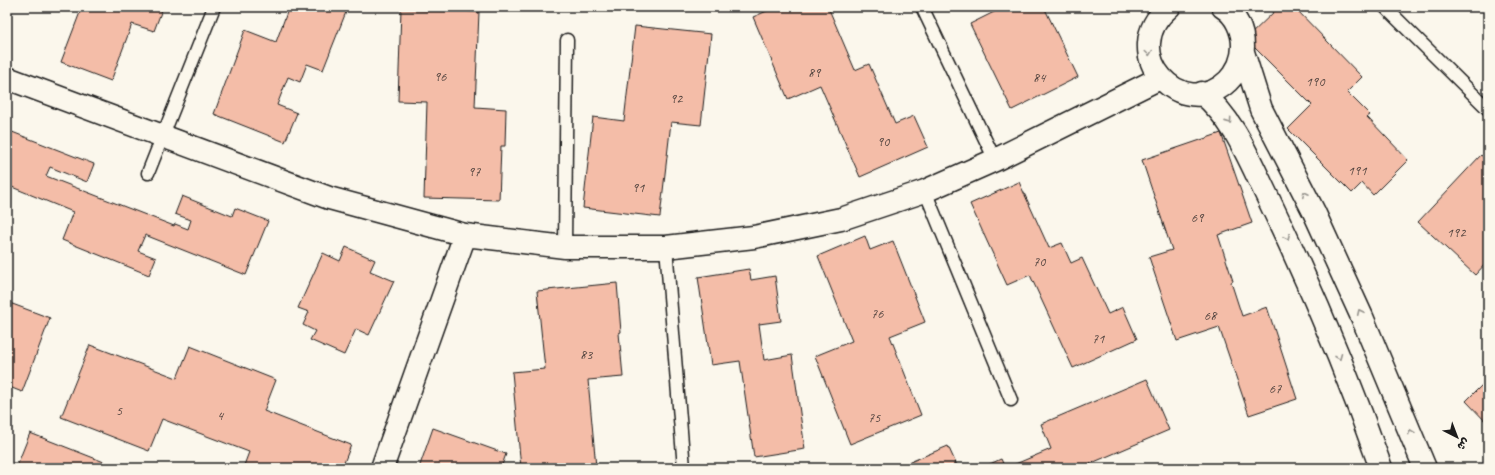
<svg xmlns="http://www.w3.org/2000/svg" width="1495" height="475" viewBox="0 0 1495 475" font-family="Caveat,'Playpen Sans Arabic',sans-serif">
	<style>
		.building { fill: #f4bda8; stroke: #1c1c1c }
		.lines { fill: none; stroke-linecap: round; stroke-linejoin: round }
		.lane-casing { stroke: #1c1c1c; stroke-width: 15 }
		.street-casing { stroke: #1c1c1c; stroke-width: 25 }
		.lane { stroke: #fbf7ec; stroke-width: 12 }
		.street { stroke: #fbf7ec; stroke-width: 22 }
		.oneway { stroke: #97948e }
		.labels { text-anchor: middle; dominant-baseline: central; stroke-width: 3; stroke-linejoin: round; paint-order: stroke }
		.number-label { font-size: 14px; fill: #52443f }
	</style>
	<rect width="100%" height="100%" fill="#fbf7ec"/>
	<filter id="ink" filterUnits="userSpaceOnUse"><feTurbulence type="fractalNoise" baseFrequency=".025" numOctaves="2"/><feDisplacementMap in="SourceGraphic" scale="8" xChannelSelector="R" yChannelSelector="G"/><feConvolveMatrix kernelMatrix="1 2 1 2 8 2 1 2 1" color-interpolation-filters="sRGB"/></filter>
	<g filter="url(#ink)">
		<!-- building -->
		<path class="building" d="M82,7h81l-9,24 -22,-7 -21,57 -50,-19z
			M289,7h59l-25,63 -16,-6 -7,18 -12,-5 -11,28 20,8 -12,29 -71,-28 31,-84 31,12z
			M776,7h52l27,63 14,-6 26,60 19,-8 14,31 -68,30 -40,-92 -32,14 -35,-82z
			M1004,7h40l34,70 -66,33 -42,-86z
			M1279,7h15l68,70 -15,15 23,23 -3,2 41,43 -35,35 -11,-12 -10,10 -64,-64 24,-24 -66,-66z
			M401,9l78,3 -4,95 31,2 -1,37h-4l-2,54 -75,-2 3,-96 -29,-1z
			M635,26l76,8 -10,91 -30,-3 -11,95 -77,-9 10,-91 31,4z
			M7,130l87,34 -7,18 -37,-15 -4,9 128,50 1,-2 13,5 3,-9 -16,-6 7,-18 50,20 3,-8 33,13 -22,54 -101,-40 -7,16 18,7 -7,17 -87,-35 11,-28 -66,-27z
			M1221,133l31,90 -34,12 15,46 -2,1 11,34 25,-9 30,92 -48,16 -30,-88 -42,14 -28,-84 23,-7 -30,-90z
			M1481,155l7,6v100l-13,14 -57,-53z
			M1019,182l30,66 13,-5 9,20 11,-5 26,56 15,-7 14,32 -64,29 -43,-93 -23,10 -37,-81z
			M865,236l5,14 23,-9 32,81 -35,14 31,79 -71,29 -35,-88 37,-15 -34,-85z
			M346,247l29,13 -5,11 24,10 -25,54 -13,-6 -12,26 -34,-15 5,-9 -12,-6 6,-13 -11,-4 25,-55 17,8z
			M749,269l2,11 24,-4 6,45 -22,3 5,36 28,-5 13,94 -51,8 -14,-96 -29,4 -13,-88z
			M617,283l4,49 -2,1 4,44 -35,3 8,87 -75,1 -9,-96 33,-3 -8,-78z
			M7,302l43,16 -28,74 -15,-6z
			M90,345l87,33 13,-32 86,34 -12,31 87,34 -9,23h-99l6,-16 -87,-33 -13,32 -88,-34z
			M1147,379l22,51 -89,38h-74l45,-19 -10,-25z
			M1488,379v45l-22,-23z
			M433,428l73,26 -5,14h-82z
			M7,429l3,1 -3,8z
			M30,433l74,29 -2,6h-86z
			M948,446l10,22h-62z
			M1001,459l4,9h-24z"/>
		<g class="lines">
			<defs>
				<path id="lane" d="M922,7l73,153
					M1385,7l103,102
					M148,173l66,-166
					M925,191l86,209
					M565,247l2,-207
					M666,247l18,221"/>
				<path id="street" d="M1169,7c-54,45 13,118 59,74 10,-10 15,-21 15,-35 0,-15 -7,-31 -20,-39
					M1243,52l18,57 53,103 48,105 63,151
					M7,78l322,120 136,37 100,12h101l88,-10 87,-18 84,-28 70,-31 165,-82
					M1202,93c34,29 47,67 67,107 42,87 80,177 112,268
					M382,468l83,-233"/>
			</defs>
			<!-- lane casing -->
			<use href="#lane" class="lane-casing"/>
			<!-- street casing -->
			<use href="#street" class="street-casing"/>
			<!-- lane -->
			<use href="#lane" class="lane"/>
			<!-- street -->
			<use href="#street" class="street"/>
		</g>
		<!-- one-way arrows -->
		<defs><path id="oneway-chevron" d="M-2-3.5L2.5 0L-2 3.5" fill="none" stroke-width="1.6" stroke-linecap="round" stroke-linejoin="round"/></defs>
		<g class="oneway">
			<use href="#oneway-chevron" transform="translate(1149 53) rotate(82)"/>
			<use href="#oneway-chevron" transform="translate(1229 121) rotate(55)"/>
			<use href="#oneway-chevron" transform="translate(1305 194) rotate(-117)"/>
			<use href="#oneway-chevron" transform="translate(1287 237) rotate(66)"/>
			<use href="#oneway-chevron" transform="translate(1360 312) rotate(-115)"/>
			<use href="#oneway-chevron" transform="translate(1339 357) rotate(68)"/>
			<use href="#oneway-chevron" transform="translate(1411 432) rotate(-111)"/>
		</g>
	</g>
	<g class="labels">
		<!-- number labels -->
		<g class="number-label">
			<text x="814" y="72">89</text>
			<text x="440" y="76">96</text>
			<text x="1039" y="77">84</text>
			<text x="1315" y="81">190</text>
			<text x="676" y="98">92</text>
			<text x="883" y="141">90</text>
			<text x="1357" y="170">191</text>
			<text x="474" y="171">97</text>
			<text x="638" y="187">91</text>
			<text x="1197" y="217">69</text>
			<text x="1456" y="232">192</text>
			<text x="1039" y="261">70</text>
			<text x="877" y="313">76</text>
			<text x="1210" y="315">68</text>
			<text x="1098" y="338">71</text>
			<text x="586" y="354">83</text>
			<text x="1275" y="388">67</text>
			<text x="119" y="410">5</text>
			<text x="220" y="415">4</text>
			<text x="874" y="417">75</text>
		</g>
	</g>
	<!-- margin -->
	<rect width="1495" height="475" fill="none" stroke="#fbf7ec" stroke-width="24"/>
	<rect x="12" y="12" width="1471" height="451" fill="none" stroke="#1c1c1c" stroke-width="1.5" filter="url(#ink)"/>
	<!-- north arrow -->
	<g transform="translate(1457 437) rotate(138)" stroke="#fbf7ec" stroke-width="3" paint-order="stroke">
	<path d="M0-3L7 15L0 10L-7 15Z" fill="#1c1c1c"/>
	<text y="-6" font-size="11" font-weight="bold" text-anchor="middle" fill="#1c1c1c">ش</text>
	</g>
</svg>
